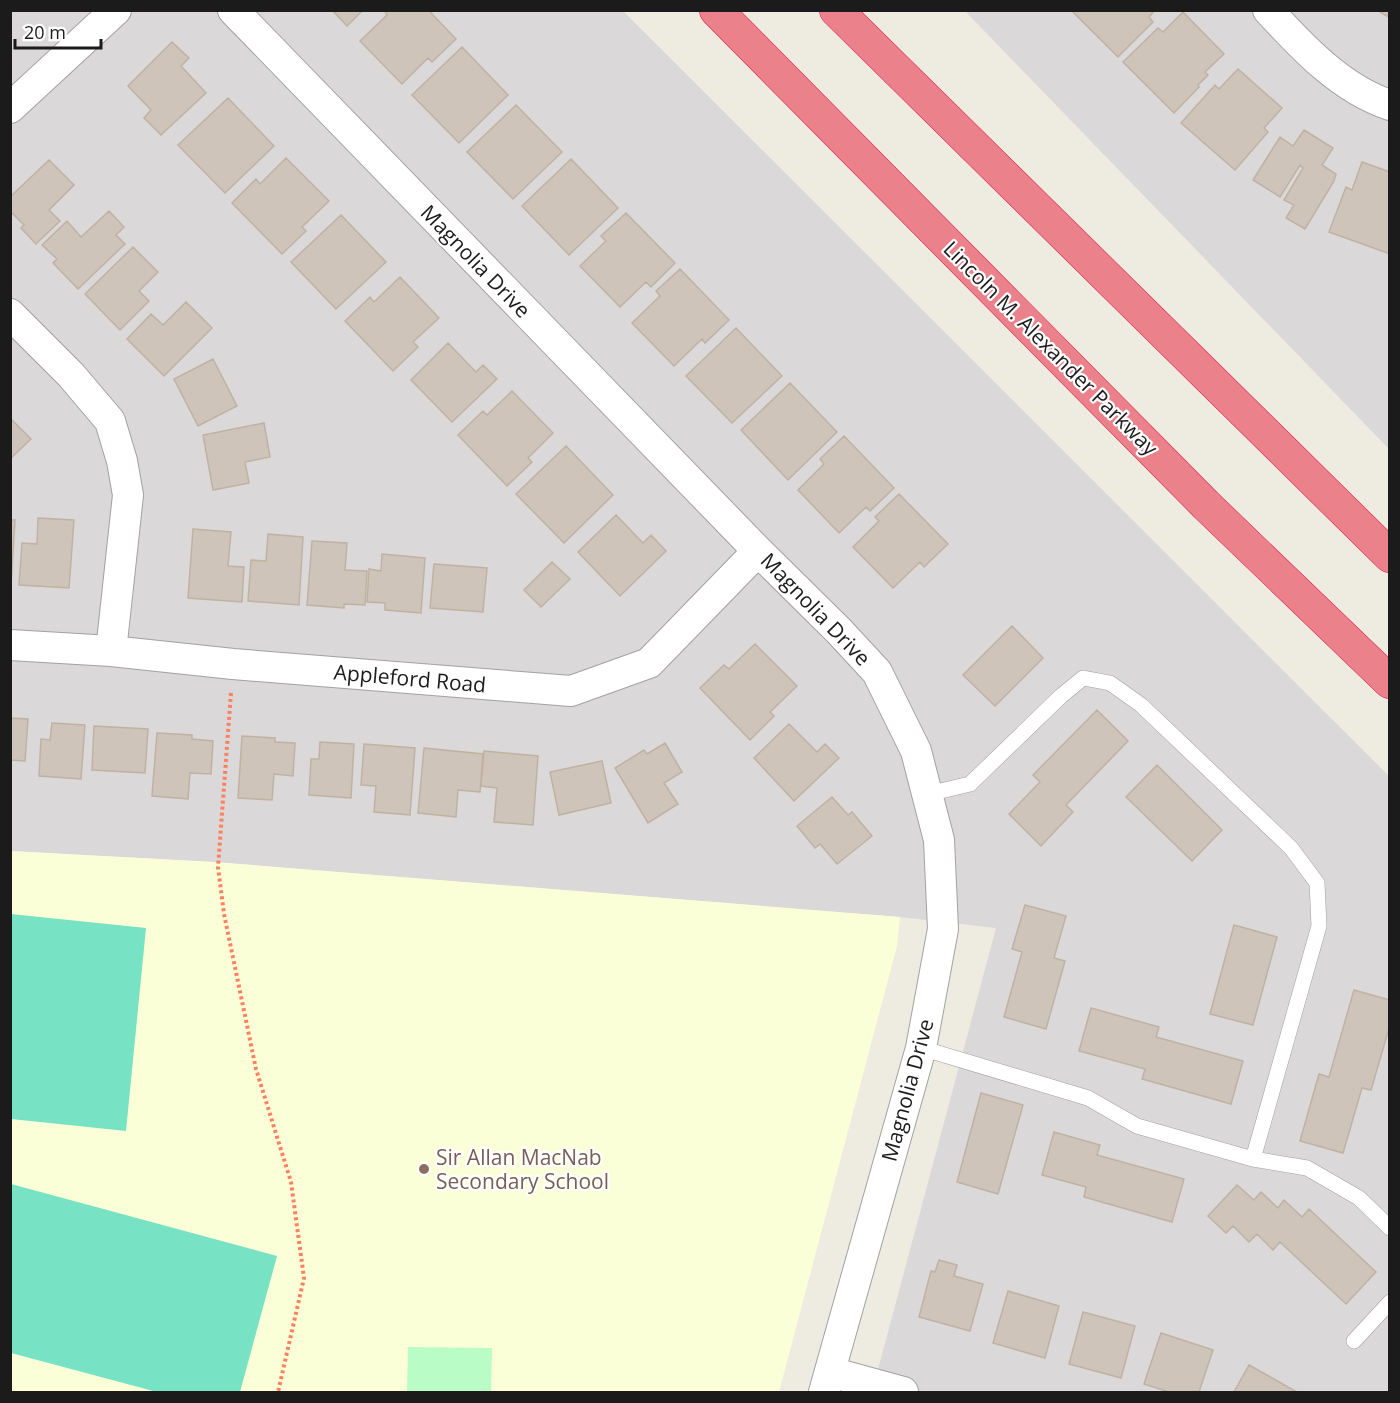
<svg xmlns="http://www.w3.org/2000/svg" width="1400" height="1403" viewBox="0 0 1400 1403" font-family="'Open Sans',sans-serif">
	<style>
		.residential { fill: #dad8d8 }
		.education { fill: #fbffd8 }
		.park { fill: #b9fcc5 }
		.pitch { fill: #78e2c4 }
		.building { fill: #cec4b9; stroke: #c0b2a2; stroke-width: 1.5 }
		.lines { fill: none; stroke-linecap: round; stroke-linejoin: round }
		.service-casing { stroke: #a2a2a2; stroke-width: 16 }
		.minor-casing { stroke: #a2a2a2; stroke-width: 32 }
		.motorway-casing { stroke: #df194a; stroke-width: 34 }
		.path { stroke: #ff8060; stroke-width: 4; stroke-dasharray: 3 3; stroke-linecap: butt }
		.service { stroke: #fff; stroke-width: 15 }
		.minor { stroke: #fff; stroke-width: 30 }
		.motorway { stroke: #eb828b; stroke-width: 33 }
		.education-dot { fill: #8d6e63; stroke: #fff; stroke-width: 2 }
		.labels { text-anchor: middle; dominant-baseline: central; stroke-width: 4.5; stroke-linejoin: round; paint-order: stroke }
		.street-label { font-size: 21px; fill: #1b1b1b; stroke: #fff }
		.education-label { font-size: 21px; fill: #785e54; stroke: #fff; text-anchor: start }
	</style>
	<rect width="100%" height="100%" fill="#eeebe0"/>
	<!-- residential -->
	<path class="residential" d="M10,11h613l766,765v616h-517l124,-464 -96,-11 -686,-55 -203,-11z
		M965,11h424v438z"/>
	<!-- education -->
	<path class="education" d="M10,851l204,11 686,55 -3,29 -118,446h-768z"/>
	<!-- park -->
	<path class="park" d="M408,1347l84,1 -1,44h-84z"/>
	<!-- pitch -->
	<path class="pitch" d="M11,914l135,14 -20,203 -115,-12z
		M11,1184l266,72 -37,136h-83l-146,-39z"/>
	<!-- building -->
	<path class="building" d="M332,10h31l-16,16z
		M433,10l-2,3 25,26 -24,23 -4,-4 -26,26 -42,-43 27,-26 -3,-5z
		M1071,10h84l-6,7 4,5 -35,35z
		M1381,10h9v8l-10,-6z
		M1183,12l41,42 -19,18 3,3 -10,10 1,2 -25,26 -51,-51 35,-34 5,4z
		M172,42l17,16 -8,8 25,27 -45,42 -17,-17 7,-8 -23,-24z
		M462,47l46,48 -49,48 -47,-48z
		M1238,69l44,39 -18,20 4,4 -33,38 -54,-47 34,-38 4,4z
		M228,98l46,48 -49,47 -47,-48z
		M516,105l46,47 -49,47 -46,-47z
		M1304,130l29,18 -11,17 14,9 -2,7 -29,48 -19,-11 8,-13 -10,-5 19,-32 -3,-3 -20,32 -27,-17 27,-43 13,9z
		M286,158l43,43 -27,26 4,4 -24,23 -50,-51 24,-24 4,5z
		M571,159l47,49 -49,47 -47,-49z
		M49,160l25,25 -25,25 11,11 -24,23 -15,-16 3,-3 -14,-14v-14z
		M1362,162l28,10v82l-61,-22 17,-45 6,3z
		M109,211l15,16 -8,8 9,9 -47,45 -25,-26 4,-4 -15,-14 25,-24 14,16z
		M626,213l49,50 -24,24 -5,-5 -26,25 -40,-41 26,-25 -5,-5z
		M341,215l45,47 -50,47 -45,-47z
		M133,247l25,25 -19,19 10,10 -29,29 -35,-36z
		M680,269l49,51 -24,23 -3,-4 -28,27 -42,-43 28,-27 -4,-5z
		M400,277l39,41 -26,24 5,5 -25,24 -48,-50 25,-24 4,5z
		M186,302l26,26 -48,48 -37,-37 24,-25 12,11z
		M736,328l46,48 -50,47 -46,-47z
		M448,343l28,29 7,-7 14,14 -45,43 -41,-42z
		M213,359l24,47 -39,20 -24,-47z
		M790,383l47,49 -49,48 -47,-50z
		M512,391l41,42 -25,25 4,4 -25,24 -49,-51 25,-24 4,4z
		M10,418l21,21 -21,20z
		M264,423l6,34 -25,5 4,21 -36,7 -10,-55z
		M844,436l50,52 -24,23 -4,-4 -27,26 -41,-43 26,-26 -4,-5z
		M566,446l47,49 -49,48 -48,-49z
		M899,494l49,50 -24,23 -4,-5 -27,26 -40,-41 26,-26 -4,-4z
		M616,515l27,28 8,-8 15,16 -46,45 -42,-44z
		M38,518l36,2 -5,68 -50,-3 3,-42 15,1z
		M10,520h5l-4,65h-1z
		M193,529l38,3 -3,34 16,1 -2,35 -54,-4z
		M268,534l35,3 -4,68 -51,-4 3,-41 15,1z
		M312,541l35,2 -2,27 22,1 -2,34 -21,-1v4l-37,-3z
		M382,554l43,4 -4,55 -36,-3v-7l-18,-1 2,-33 12,2z
		M552,562l18,17 -29,28 -17,-17z
		M434,564l53,4 -4,44 -53,-4z
		M1012,626l31,32 -48,48 -32,-31z
		M755,644l42,42 -27,26 4,4 -24,24 -50,-52 24,-23 5,4z
		M1097,710l31,31 -62,64 7,7 -32,34 -32,-32 31,-32 -7,-7z
		M10,718l18,1 -3,42 -15,-1z
		M52,723l33,2 -4,54 -42,-3 2,-37 9,1z
		M789,724l28,28 8,-8 14,14 -45,43 -40,-43z
		M94,726l54,3 -3,44 -53,-3z
		M157,733l35,2v4l21,2 -2,33 -21,-1 -2,26 -36,-3z
		M242,736l33,2v4l20,1 -2,33 -19,-2 -2,26 -34,-2z
		M320,742l34,2 -3,54 -42,-3 2,-36h8z
		M665,743l17,29 -18,11 14,21 -30,19 -33,-55 29,-18 3,4z
		M364,744l51,4 -5,67 -36,-3 2,-26 -15,-1z
		M424,748l59,6 -3,38 -22,-2 -2,27 -38,-4z
		M484,751l54,5 -5,69 -39,-3 3,-34 -16,-2z
		M602,761l9,42 -52,12 -9,-43z
		M1157,765l65,65 -30,31 -66,-64z
		M832,797l16,18 4,-3 20,24 -35,28 -17,-20 -5,4 -18,-22z
		M1025,905l41,11 -12,42 11,3 -19,68 -42,-12 18,-65 -10,-3z
		M1234,925l43,12 -24,88 -43,-11z
		M1354,990l36,10v25l-19,65 -9,-2 -19,65 -43,-12 19,-67 10,3z
		M1091,1008l68,19 -3,10 87,24 -12,43 -89,-25 3,-10 -66,-18z
		M981,1093l42,12 -25,89 -41,-12z
		M1054,1132l46,13 -3,10 87,24 -12,43 -88,-25 2,-10 -44,-12z
		M1237,1185l17,15 7,-8 17,16 6,-8 18,17 7,-8 67,63 -30,32 -66,-62 -7,8 -16,-16 -8,8 -16,-16 -7,7 -18,-17z
		M939,1260l18,5 -3,11 29,8 -13,47 -51,-14 12,-46 4,1z
		M1008,1291l51,15 -14,52 -52,-15z
		M1083,1312l52,14 -14,52 -52,-14z
		M1161,1333l52,17 -14,42h-30l-25,-8z
		M1249,1365l48,27h-63z"/>
	<g class="lines">
		<defs>
			<path id="service" d="M921,1048l167,50 49,28 116,33 66,-233 -2,-43 -26,-35 -150,-143 -31,-22 -27,-5 -22,18 -91,88 -42,10
				M1253,1159l54,9 52,30 31,30
				M1354,1341l36,-39"/>
			<path id="minor" d="M233,10l525,541 81,80 38,41 39,79 23,89 4,89 -22,119 -97,344
				M1268,10c34,37 73,79 122,95
				M10,108l106,-98
				M10,314l61,61 39,46 12,40 6,34 -17,156
				M10,645l101,6 122,13 338,27 78,-28 109,-112
				M830,1372l73,20"/>
			<path id="motorway" d="M716,10l490,495 184,177
				M836,10l554,546"/>
		</defs>
		<!-- service casing -->
		<use href="#service" class="service-casing"/>
		<!-- minor casing -->
		<use href="#minor" class="minor-casing"/>
		<!-- motorway casing -->
		<use href="#motorway" class="motorway-casing"/>
		<!-- path -->
		<path class="path" d="M231,693l-13,174 6,47 32,155 35,113 13,96 -26,114"/>
		<!-- service -->
		<use href="#service" class="service"/>
		<!-- minor -->
		<use href="#minor" class="minor"/>
		<!-- motorway -->
		<use href="#motorway" class="motorway"/>
	</g>
	<!-- markers -->
	<circle class="education-dot" cx="424" cy="1169" r="6"/>
	<g class="labels">
		<!-- street labels -->
		<g class="street-label">
			<text transform="translate(476 261) rotate(46)">Magnolia Drive</text>
			<text transform="translate(1051 348) rotate(45)">Lincoln M. Alexander Parkway</text>
			<text transform="translate(816 609) rotate(46)">Magnolia Drive</text>
			<text transform="translate(410 678) rotate(5)">Appleford Road</text>
			<text transform="translate(907 1090) rotate(-75)">Magnolia Drive</text>
		</g>
		<!-- education labels -->
		<g class="education-label">
			<text x="436" y="1157">Sir Allan MacNab<tspan x="436" dy="24">Secondary School</tspan></text>
		</g>
	</g>
	<!-- border -->
	<rect width="1400" height="1403" fill="none" stroke="#1b1b1b" stroke-width="24"/>
	<!-- scale -->
	<path d="M15 39v9h86v-9" fill="none" stroke="#1b1b1b" stroke-width="3"/>
	<text x="24" y="39" font-size="18" fill="#1b1b1b" stroke="#ffffff" stroke-width="4.5" paint-order="stroke">20 m</text>
</svg>
